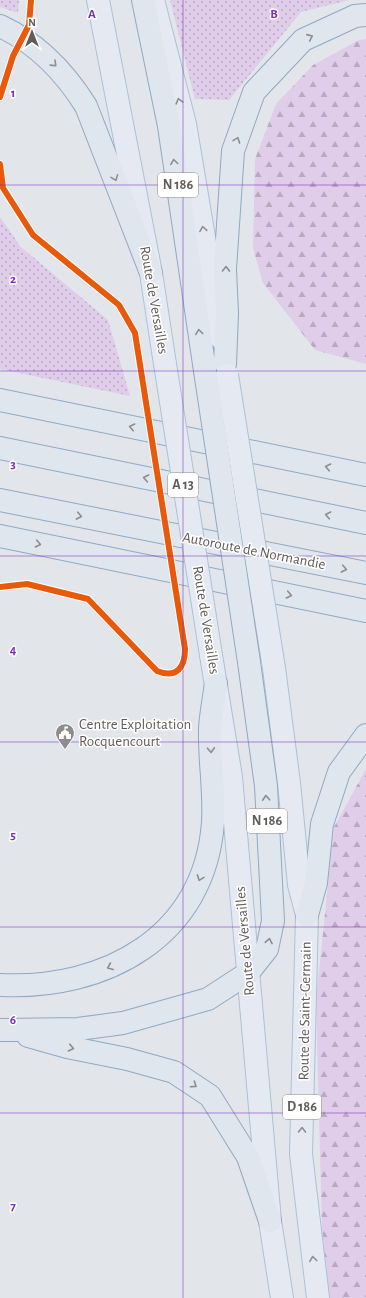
<svg xmlns="http://www.w3.org/2000/svg" width="366" height="1298" viewBox="0 0 366 1298" font-family="'Alegreya Sans',sans-serif">
	<style>
		.grass { fill: url(#grass-dots) }
		.forest { fill: url(#forest-firs) }
		.lines { fill: none; stroke-linecap: round; stroke-linejoin: round }
		.primary-casing { stroke: #adc0d5; stroke-width: 24 }
		.motorway-casing { stroke: #90a9c1; stroke-width: 24 }
		.primary { stroke: #e5eaf2; stroke-width: 22 }
		.motorway { stroke: #dfe6ee; stroke-width: 22 }
		.primary-bridge-casing { stroke: #adc0d5; stroke-width: 24; stroke-linecap: butt }
		.motorway-bridge-casing { stroke: #90a9c1; stroke-width: 24; stroke-linecap: butt }
		.primary-bridge { stroke: #e5eaf2; stroke-width: 22 }
		.motorway-bridge { stroke: #dfe6ee; stroke-width: 22 }
		.cycleway-casing { stroke: #fff; stroke-width: 8 }
		.cycleway { stroke: #e8590c; stroke-width: 6 }
		.oneway { stroke: #8e8c8c }
		.oneway2 { stroke: #908e8e }
		.grid { fill: none; stroke: #7b2cbf; stroke-width: 1; stroke-opacity: 0.55 }
		.labels { text-anchor: middle; dominant-baseline: central; stroke-width: 3; stroke-linejoin: round; paint-order: stroke }
		.shield { fill: #fff; stroke: #918d8a; stroke-width: 1 }
		.shield-label { font-size: 14px; font-weight: bold; fill: #625c58 }
		.street-label { font-size: 15px; fill: #625c58; stroke: #fff }
		.poi-label { font-size: 15px; fill: #625c58; stroke: #fff; text-anchor: start }
		.grid-label { font-size: 13px; text-anchor: middle; font-weight: bold; fill: #7b2cbf; stroke: #fff; stroke-width: 3; stroke-linejoin: round; paint-order: stroke }
	</style>
	<defs>
		<pattern id="grass-dots" width="8" height="8" patternUnits="userSpaceOnUse"><rect width="8" height="8" fill="#e0cde9"/><path d="M2 2h.1M6 6h.1" fill="none" stroke="#b9aac0" stroke-width="1.8" stroke-linecap="round"/></pattern>
		<pattern id="forest-firs" width="22" height="20" patternUnits="userSpaceOnUse"><rect width="22" height="20" fill="#e0cde9"/><path d="M5 1l3.5 6h-7zM16 11l3.5 6h-7z" fill="#b9aac0"/></pattern>
	</defs>
	<rect width="100%" height="100%" fill="#e2e6ea"/>
	<!-- grass -->
	<path class="grass" d="M0,0h19l-1,13 -18,-6z
		M170,0h179l-48,12 -72,88 -34,-1z
		M0,217l21,30 87,73 22,76 -130,-27z"/>
	<!-- forest -->
	<path class="forest" d="M366,39v325l-51,-14 -52,-67 -10,-35 2,-89 21,-55 37,-39 46,-25z
		M366,769v529h-37l-7,-69 -6,-229 18,-173z"/>
	<g class="lines">
		<defs>
			<path id="primary" d="M98,0l53,273 14,91
				M153,0l32,124 36,214
				M211,655l20,122 39,444 12,77
				M274,668l15,115 10,102 8,30 -6,239 17,144"/>
			<path id="motorway" d="M143,0l26,126 36,245
				M0,26c37,17 64,45 86,80l65,167
				M225,364l2,-51 -2,-44 8,-118 21,-59 49,-52 52,-24 11,-1
				M0,400l366,75
				M0,448l366,75
				M0,500l366,73
				M0,536l366,75
				M307,915l9,-32 6,-59 17,-52 27,-37
				M0,985c105,5 205,-48 213,-163 2,-31 -4,-62 -3,-94 1,-15 4,-30 6,-45
				M0,1030l78,-1 45,-6 85,-24 40,-26 19,-24 6,-28 -7,-135 -17,-124
				M28,1036l39,11 60,12 47,13 36,24 38,61 22,64"/>
		</defs>
		<!-- primary casing -->
		<use href="#primary" class="primary-casing"/>
		<!-- motorway casing -->
		<use href="#motorway" class="motorway-casing"/>
		<!-- primary -->
		<use href="#primary" class="primary"/>
		<!-- motorway -->
		<use href="#motorway" class="motorway"/>
		<defs>
			<path id="primary-bridge" d="M165,364l46,291
				M227,375l47,293"/>
			<path id="motorway-bridge" d="M205,371l44,291"/>
		</defs>
		<!-- primary-bridge casing -->
		<use href="#primary-bridge" class="primary-bridge-casing"/>
		<!-- motorway-bridge casing -->
		<use href="#motorway-bridge" class="motorway-bridge-casing"/>
		<!-- primary-bridge -->
		<use href="#primary-bridge" class="primary-bridge"/>
		<!-- motorway-bridge -->
		<use href="#motorway-bridge" class="motorway-bridge"/>
		<defs>
			<path id="cycleway" d="M0,97l13,-41 16,-31 2,-25
				M0,164l3,24 30,47 86,70 16,28 50,316c0,18 -8,30 -28,22l-69,-72 -61,-15 -27,3"/>
		</defs>
		<!-- cycleway casing -->
		<use href="#cycleway" class="cycleway-casing"/>
		<!-- cycleway -->
		<use href="#cycleway" class="cycleway"/>
	</g>
	<!-- one-way arrows -->
	<defs><path id="oneway-chevron" d="M-2-3.5L2.5 0L-2 3.5" fill="none" stroke-width="1.6" stroke-linecap="round" stroke-linejoin="round"/></defs>
	<g class="oneway">
		<use href="#oneway-chevron" transform="translate(310 37) rotate(-24)"/>
		<use href="#oneway-chevron" transform="translate(54 64) rotate(44)"/>
		<use href="#oneway-chevron" transform="translate(237 140) rotate(-70)"/>
		<use href="#oneway-chevron" transform="translate(174 162) rotate(-98)"/>
		<use href="#oneway-chevron" transform="translate(115 178) rotate(69)"/>
		<use href="#oneway-chevron" transform="translate(226 269) rotate(-89)"/>
		<use href="#oneway-chevron" transform="translate(199 332) rotate(-98)"/>
		<use href="#oneway-chevron" transform="translate(132 427) rotate(-168)"/>
		<use href="#oneway-chevron" transform="translate(328 467) rotate(-168)"/>
		<use href="#oneway-chevron" transform="translate(146 478) rotate(-169)"/>
		<use href="#oneway-chevron" transform="translate(328 515) rotate(-169)"/>
		<use href="#oneway-chevron" transform="translate(79 516) rotate(11)"/>
		<use href="#oneway-chevron" transform="translate(38 544) rotate(12)"/>
		<use href="#oneway-chevron" transform="translate(344 569) rotate(11)"/>
		<use href="#oneway-chevron" transform="translate(289 595) rotate(12)"/>
		<use href="#oneway-chevron" transform="translate(211 750) rotate(87)"/>
		<use href="#oneway-chevron" transform="translate(266 798) rotate(-93)"/>
		<use href="#oneway-chevron" transform="translate(200 878) rotate(110)"/>
		<use href="#oneway-chevron" transform="translate(269 941) rotate(-79)"/>
		<use href="#oneway-chevron" transform="translate(110 967) rotate(157)"/>
		<use href="#oneway-chevron" transform="translate(71 1048) rotate(12)"/>
		<use href="#oneway-chevron" transform="translate(194 1085) rotate(34)"/>
	</g>
	<g class="oneway2">
		<use href="#oneway-chevron" transform="translate(179 101) rotate(-105)"/>
		<use href="#oneway-chevron" transform="translate(203 229) rotate(-99)"/>
		<use href="#oneway-chevron" transform="translate(302 1130) rotate(-89)"/>
		<use href="#oneway-chevron" transform="translate(313 1259) rotate(-97)"/>
	</g>
	<!-- grid -->
	<path class="grid" d="M183,0v1298M0,185h366M0,371h366M0,556h366M0,742h366M0,927h366M0,1113h366"/>
	<!-- icons -->
	<defs>
		<symbol id="civic-pin" viewBox="-11 -11 22 30"><path d="M0 17L-7.5 6A9.5 9.5 0 1 1 7.5 6Z" fill="#8f8c8b" stroke="#fff"/><path d="M-.6-6.5H3V-4.5H.6V-3L4-1V1h2V6H-6V1h2V-1L-.6-3ZM-1.2 2.5V6h2.4V2.5Z" fill="#fff"/></symbol>
	</defs>
	<g fill-rule="evenodd">
		<use href="#civic-pin" x="54" y="722" width="22" height="30"/>
	</g>
	<g class="labels">
		<!-- shield labels -->
		<g class="shield">
			<rect x="158" y="173" width="40" height="24" rx="3"/>
			<rect x="168" y="473" width="30" height="24" rx="3"/>
			<rect x="247" y="809" width="40" height="24" rx="3"/>
			<rect x="283" y="1095" width="38" height="24" rx="3"/>
		</g>
		<g class="shield-label">
			<text x="178" y="185">N 186</text>
			<text x="183" y="485">A 13</text>
			<text x="267" y="821">N 186</text>
			<text x="302" y="1107">D 186</text>
		</g>
		<!-- street labels -->
		<g class="street-label">
			<text transform="translate(154 300) rotate(80)">Route de Versailles</text>
			<text transform="translate(254 551) rotate(11)">Autoroute de Normandie</text>
			<text transform="translate(206 620) rotate(81)">Route de Versailles</text>
			<text transform="translate(245 941) rotate(-95)">Route de Versailles</text>
			<text transform="translate(305 1011) rotate(-89)">Route de Saint-Germain</text>
		</g>
		<!-- poi labels -->
		<g class="poi-label">
			<text x="79" y="724">Centre Exploitation<tspan x="79" dy="17">Rocquencourt</tspan></text>
		</g>
	</g>
	<g class="grid-label">
		<text x="92" y="18">A</text>
		<text x="274" y="18">B</text>
		<text x="13" y="97">1</text>
		<text x="13" y="283">2</text>
		<text x="13" y="468">3</text>
		<text x="13" y="654">4</text>
		<text x="13" y="839">5</text>
		<text x="13" y="1024">6</text>
		<text x="13" y="1210">7</text>
	</g>
	<!-- north arrow -->
	<g transform="translate(32 32)" stroke="#ffffff" stroke-width="3" paint-order="stroke">
	<path d="M0-3L7 15L0 10L-7 15Z" fill="#625c58"/>
	<text y="-6" font-size="11" font-weight="bold" text-anchor="middle" fill="#625c58">N</text>
	</g>
</svg>
